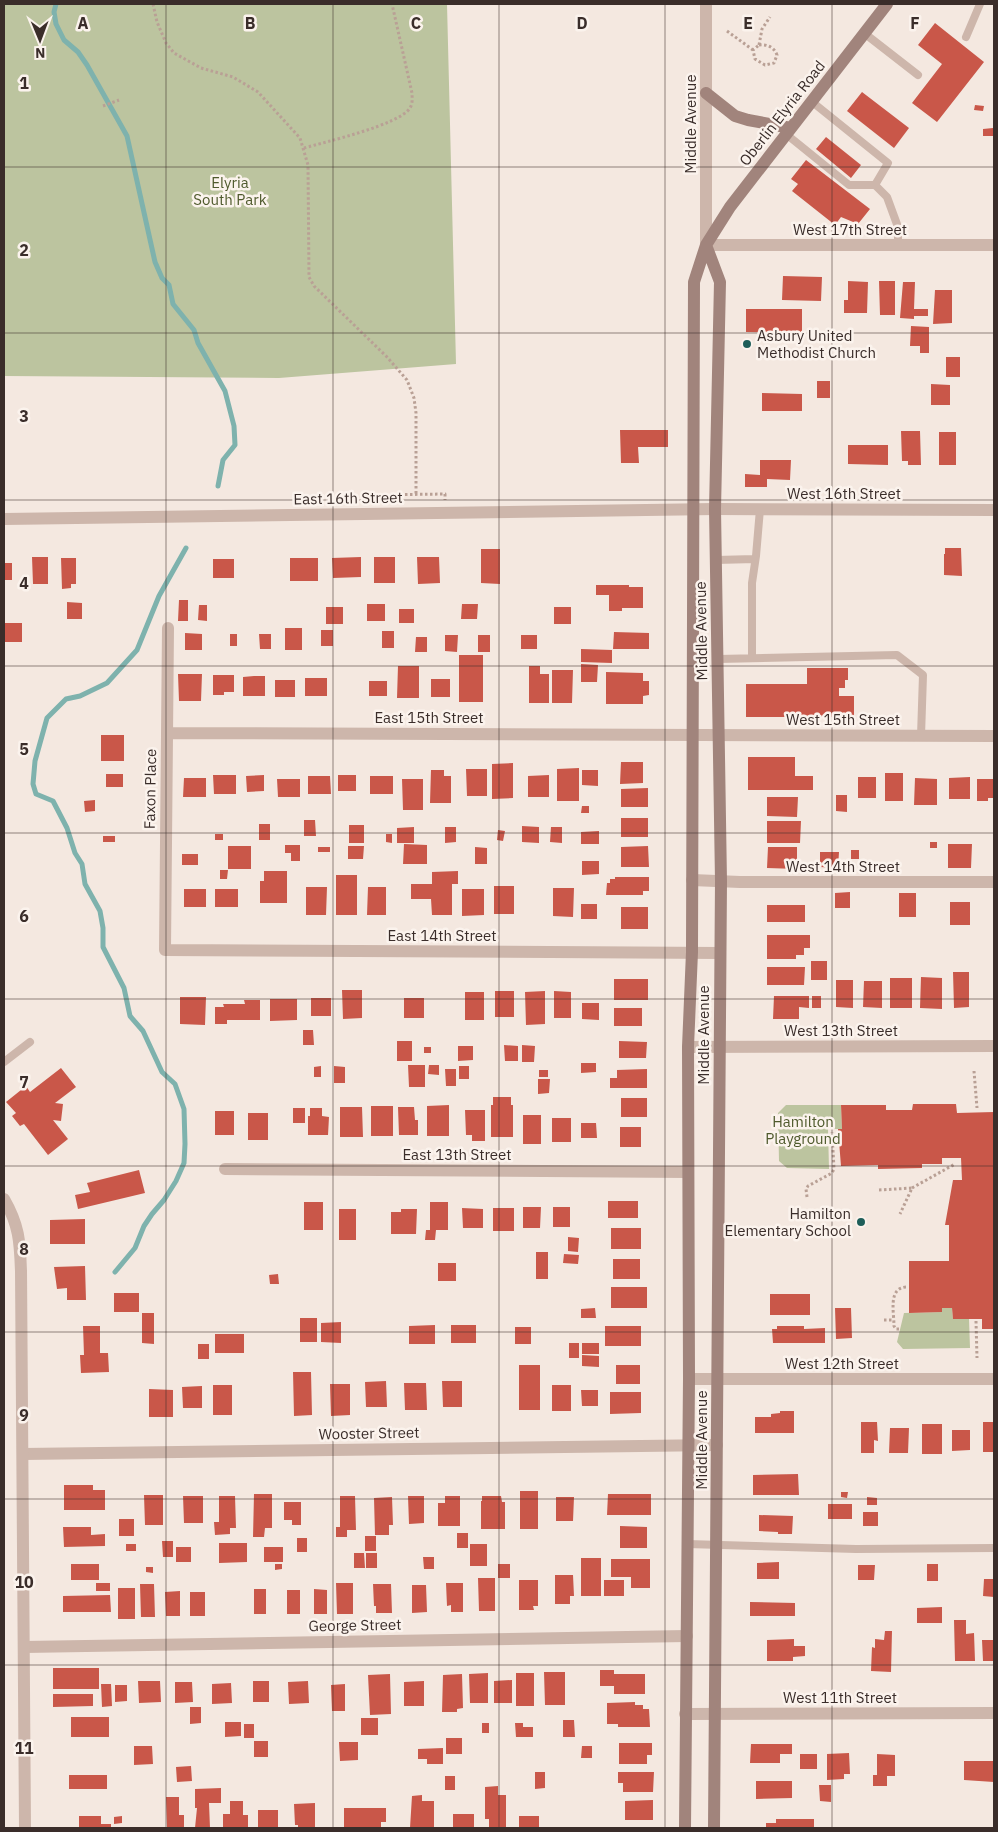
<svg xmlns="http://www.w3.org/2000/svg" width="998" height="1832" viewBox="0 0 998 1832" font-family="'IBM Plex Sans',sans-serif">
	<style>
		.park { fill: #bcc49f }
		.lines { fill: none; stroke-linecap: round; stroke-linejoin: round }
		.stream { stroke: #7eb2ad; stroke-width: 5 }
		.building { fill: #c95749 }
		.path { stroke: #b9a095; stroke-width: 3; stroke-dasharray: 2.5 2.5; stroke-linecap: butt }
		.service { stroke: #cdb6ab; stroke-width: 8 }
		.minor { stroke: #cdb6ab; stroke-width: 12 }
		.tertiary { stroke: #cdb6ab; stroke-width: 12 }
		.secondary { stroke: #a1847c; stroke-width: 12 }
		.grid { fill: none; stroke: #3a2d2a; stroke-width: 1; stroke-opacity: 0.55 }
		.poi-dot { fill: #1e5e59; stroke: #fbf3ed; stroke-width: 2 }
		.labels { text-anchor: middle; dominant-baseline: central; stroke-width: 5; stroke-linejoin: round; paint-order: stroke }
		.street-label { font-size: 15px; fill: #3a2d2a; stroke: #fbf3ed }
		.park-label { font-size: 15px; fill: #4f5a2d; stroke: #fbf3ed }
		.poi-label { font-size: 15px; fill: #3a2d2a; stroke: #fbf3ed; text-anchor: start }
		.grid-label { font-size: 16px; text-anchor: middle; font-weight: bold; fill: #3a2d2a; stroke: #fbf3ed; stroke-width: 5; stroke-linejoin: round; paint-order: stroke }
	</style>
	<rect width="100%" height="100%" fill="#f4e8e0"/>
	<!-- park -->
	<path class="park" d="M4,4h443l9,360 -177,14 -275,-2z
		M786,1105h55l1,24h-14l1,40 -42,-1 -8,-7 -1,-48z
		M942,1308h10l1,11h16l1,29 -67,1 -6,-7 7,-29 38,-1z"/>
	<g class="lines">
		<!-- stream -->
		<path class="stream" d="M56,4l-2,8 2,12 8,16 14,12 9,13 40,71 28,126 7,16 7,7 4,19 21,26 4,13 27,48 9,35 1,19 -12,15 -5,26
			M115,1272l20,-24 9,-22 8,-12 12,-14 12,-19 8,-18 1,-19 -1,-35 -9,-25 -13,-12 -19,-41 -13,-15 -6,-28 -21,-41v-19l-3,-17 -15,-27 -3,-20 -7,-11 -8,-25 -14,-27 -17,-7 -3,-10 2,-23 12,-43 19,-19 14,-3 27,-13 30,-33 22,-54 27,-48"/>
	</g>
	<!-- building -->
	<path class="building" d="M935,23l49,39 -47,60 -25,-19 30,-39 -24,-19z
		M862,92l47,36 -15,20 -47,-37z
		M975,105l9,1 -1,5 -9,-1z
		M993,128v8h-10v-7z
		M826,137l35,28 -10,13 -35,-29z
		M806,160l64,49 -12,15 -17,-7 -6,8 -43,-34 6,-7 -7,-5z
		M783,276l39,1 -1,24 -39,-1z
		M848,281l20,1 -1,31h-23v-13h4z
		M879,281h16v34h-15z
		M903,282h12l-1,27h14v7h-14v3l-14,-1z
		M935,290h17v33l-19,1z
		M746,309h56v24l-56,-1z
		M911,326l18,1v26h-9v-7h-10z
		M946,357h14v20h-14z
		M817,381h13v17h-13z
		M931,384l19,1v20h-19z
		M762,393l40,1v17h-40z
		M620,430h48v17h-30l1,16h-18z
		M901,431h19l1,34h-13v-4h-6z
		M939,432h17v33h-17z
		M848,445h40v20l-40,-1z
		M760,460h31l-1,20 -23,-1v8h-22v-13l15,1z
		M945,548h16l1,28 -18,-1v-21h1z
		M481,549h19v35l-19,-1z
		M32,557h16v27h-15z
		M361,557v20l-28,1 -1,-20z
		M374,557h21v26h-21z
		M417,557h22l1,26 -22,1z
		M61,558h15v26h-5v4l-9,1z
		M290,558h28v23h-28z
		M213,559h21v19h-21z
		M4,563h8v17h-8z
		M596,585h33v2h14v21h-21v3h-13v-16h-13z
		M179,600h9v21h-10z
		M67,602l15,1v16h-15z
		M367,604h18v17h-18z
		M462,604h16l-1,15h-16z
		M199,605h8v16l-9,-1z
		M326,607h17v17h-17z
		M554,607h17v17h-17z
		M399,609h15v14h-15z
		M4,623h18v19h-18z
		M285,628h17v22h-17z
		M321,630h12v16h-12z
		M382,631h12v17h-12z
		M614,632l35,1v16h-36z
		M185,633l17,1v16h-17z
		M230,634h7v12h-7z
		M259,634h12v15h-11z
		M445,635h13l-1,17 -12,-1z
		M478,635h12v17h-12z
		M521,635h16v14h-16z
		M416,637h11v15h-12z
		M581,649l31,1v13l-31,-1z
		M459,655h24v47h-24z
		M581,664l17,1 -1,17h-16z
		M398,666h21v32h-22z
		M529,666h11v8h9v29h-20z
		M807,668h41v12h-3v8h-6v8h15v21h-108v-33h61z
		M552,670h21l-1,33h-20z
		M606,672l37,1v8h6v14l-6,1v8h-37z
		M178,674h24l-1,27h-22z
		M213,675h21v17h-10v3h-11z
		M254,676h11v20h-22v-19z
		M305,678h22v18h-22z
		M431,679h19v18h-19z
		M275,680h20v17h-20z
		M369,681h18v15h-18z
		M101,735h23v26h-23z
		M748,757h47v19h18v14h-65z
		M621,762h22v21l-23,1z
		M513,763v35l-21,1v-35z
		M579,768v33h-22v-32z
		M466,769h21v27h-20z
		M431,770h13v6h7v27h-21z
		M582,770h16v16l-16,-1z
		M885,773h18v28h-18z
		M106,774h17v13h-17z
		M213,775h23v19h-22z
		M264,775v16l-17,1 -1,-16z
		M338,775h18v16h-18z
		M549,775v22h-21v-21z
		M308,776h22l1,18h-23z
		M370,776h23v18h-23z
		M858,777h18v21h-18z
		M970,777v22h-21v-21z
		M184,778h22v19h-23z
		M915,778l22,1v26h-23z
		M277,779h23v18h-22z
		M402,779h21v31h-20z
		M977,779h17v19h-6v3h-11z
		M648,788v19h-27v-18z
		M836,795h11v17l-11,-1z
		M767,797h31l-1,20 -30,-1z
		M95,800v11l-10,1 -1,-11z
		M582,806h7v7h-8z
		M621,818h27v19h-27z
		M304,820h11l1,16h-12z
		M767,821h34l-1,22h-33z
		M259,824h11v16h-11z
		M349,825h15v18h-15z
		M522,826l17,1v16l-17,-1z
		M414,827v16h-17v-15z
		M445,827h11v15l-11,1z
		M551,827h11v16l-12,-1z
		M498,830l7,1 -2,10 -6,-1z
		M599,831v13h-18v-12z
		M215,834h8v6h-8z
		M386,834h6v9l-6,-1z
		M103,836h12v6h-12z
		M930,842h7v6h-7z
		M404,844l23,1v19h-24z
		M948,844h24l-1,24h-23z
		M285,845h15v16h-9v-8h-6z
		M228,846h23v23h-23z
		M348,846h16l-1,13h-15z
		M648,846l1,21h-28v-20z
		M318,847h12v5h-12z
		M475,847l12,1v16h-12z
		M768,847h29v22l-30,-1z
		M851,850h8v9h-8z
		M820,852h19l-1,16 -18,-1z
		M182,854h16v11h-16z
		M582,861h17v13l-17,1z
		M220,870h8l-1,9h-7z
		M264,871h23v32h-27v-22h4z
		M458,871v13h-6v31h-20l-1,-16h-20v-15h21v-12z
		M336,875h21v40h-21z
		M615,877h34v14h-6v4h-37l1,-12h3v-4h5z
		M494,886h20v28h-20z
		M306,887h21l-1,28h-20z
		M368,887h18v28h-19z
		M553,888h21l-1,29 -20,-1z
		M184,889h22v18h-22z
		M215,889h23v18h-23z
		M462,889h22v26l-22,1z
		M850,892v16h-15v-15z
		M899,893h17v24h-17z
		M950,902h20v23h-20z
		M581,904h16v15h-16z
		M767,905h38v17h-38z
		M621,907h27v22h-27z
		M767,935h43v13h-6v7h-8v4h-29z
		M811,961h16v19h-16z
		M767,967h38l-1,18h-37z
		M953,972h16v35l-15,1z
		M921,977l21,1v31l-22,-1z
		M890,978h22v30h-22z
		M614,979h34v21h-34z
		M836,980h17v28l-17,-1z
		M864,981h18v27l-19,-1z
		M342,990h20v28l-19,1z
		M495,991h19v26h-19z
		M545,991v33l-19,1 -1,-33z
		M554,991l17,1v26h-17z
		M465,992h19v28h-19z
		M774,996h35v12l-10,-1v12h-26z
		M812,996h9v12h-9z
		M180,997h26l-1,28 -25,-1z
		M311,998h20v18h-20z
		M404,998h20v20h-20z
		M270,999h27v21l-27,1z
		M244,1000h16v20h-33v4h-12v-17h9l-1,-3h22z
		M582,1003h17v17l-17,-1z
		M614,1008h28v18h-28z
		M303,1030h10l1,15h-11z
		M397,1041h15v20h-15z
		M619,1041l28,1 -1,16h-27z
		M504,1045l14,1v15h-13z
		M522,1045l13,1 -1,16h-12z
		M458,1046h15v14l-15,1z
		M424,1047h7v6h-7z
		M581,1063h15v9l-15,1z
		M408,1065h17v22h-16z
		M429,1065h10v10l-11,-1z
		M321,1066v11h-7v-10z
		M334,1066l11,1v16h-11z
		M459,1066h10v13h-10z
		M61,1068l15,19 -21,16 8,1 -2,17 -8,-1 15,19 -20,16 -24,-31 -4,2 -8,-10 4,-3 -10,-11 20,-16 4,6z
		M445,1069h11v17h-10z
		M647,1069v19h-37v-10h7v-8z
		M539,1070h9v7h-9z
		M538,1079h12l-1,14 -11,1z
		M493,1097h18v8h2v32h-22v-32h2z
		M621,1098h26v19h-26z
		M913,1104h43l1,9 37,-1v217h-12v-10h-29l-1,-11h-10v4l-33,1v-52h40v-36h-4l8,-45h9l-1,-22h-19v6h-20v4l-44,1v-4l-37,1 -3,-37h4l-1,-24h45v5h26z
		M449,1105v31h-22v-30z
		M371,1106h22v30h-22z
		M340,1107h22l1,30h-23z
		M398,1107h16l1,13h3v15h-19z
		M293,1108h12v15h-12z
		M310,1108h12v8l7,1 -1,18h-20v-19h2z
		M465,1110h20v31h-13v-6h-6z
		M215,1111h19v24h-19z
		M248,1113h20v27h-20z
		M523,1115h18v29h-18z
		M552,1118h19v24h-19z
		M581,1123h15l1,15h-16z
		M620,1127h21v20h-21z
		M139,1170l6,23 -67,16 -3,-14 15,-3 -3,-9z
		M608,1201h30v17h-30z
		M304,1202h19v28h-19z
		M430,1202h18v28h-12l-1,10h-10l1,-10h4z
		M523,1207h18l-1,21h-17z
		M553,1207h17v20h-17z
		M462,1208l21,1v19h-20z
		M493,1208h21v23h-21z
		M339,1209h17v31h-17z
		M401,1209h16l-1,25h-25v-22h10z
		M85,1219v25h-35v-24z
		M611,1228h30v21h-30z
		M568,1237l11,1 -1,14 -10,-1z
		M536,1252h12v27h-12z
		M564,1254l15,1 -1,9 -15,-1z
		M613,1259h27v20h-27z
		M438,1263h18v18h-18z
		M85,1266l1,34h-19v-12l-10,1 -3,-22z
		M278,1274l1,10h-9l-1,-9z
		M611,1287h36v21h-36z
		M114,1293h25v19h-25z
		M770,1294h40v21h-40z
		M595,1308l1,10h-15v-9z
		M835,1308h16l1,30 -16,1z
		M142,1313h12v31l-12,-1z
		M300,1318h17v24h-17z
		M341,1322v21l-20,-1v-19z
		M435,1325v19h-26v-18z
		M451,1325h25v18h-25z
		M83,1326h17v27h8l1,19 -28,1 -1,-18h4z
		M605,1326h36v20h-36z
		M777,1326h27v3l21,-1v15h-52l-1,-14h5z
		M515,1327h16v17h-16z
		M215,1334h29v19h-29z
		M569,1343h10v15h-10z
		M582,1343h17v11h-17z
		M198,1344h11v15h-11z
		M582,1355l17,1v11l-17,-1z
		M519,1365h21v45h-21z
		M616,1365h24v19h-24z
		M293,1372h18l1,43 -18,1z
		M386,1381l1,26h-21l-1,-25z
		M442,1381h20v26h-19z
		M404,1383h22l1,27h-22z
		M330,1384h20v31l-19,1z
		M213,1385h19v30h-19z
		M552,1385h19v26h-19z
		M202,1386v22h-19l-1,-21z
		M149,1389l24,1v27h-24z
		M581,1390h17v16h-16z
		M610,1392h31v21l-31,1z
		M780,1411h14v22h-39v-16h16v-3l9,-1z
		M861,1422h16l1,19 -4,-1v13h-13z
		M983,1422h11v30h-11z
		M922,1424h20v30h-20z
		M890,1428h19l-1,25h-19z
		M952,1430h18v20l-18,1z
		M798,1474l1,21h-46v-20z
		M64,1485h29v5h12v20h-41z
		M520,1491h18v38h-18z
		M841,1492h7l-1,6 -6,-1z
		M254,1494h18v34h-7l-1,9h-11z
		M608,1494h43v21h-44z
		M144,1495h19v30h-18z
		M183,1496h20v27h-19z
		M219,1496h16l1,32h-6v6l-15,1 -1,-13h5z
		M340,1496h15l1,34h-9v7h-11v-10h4z
		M408,1496h16v27l-15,1z
		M445,1496h15v30h-22v-23h7z
		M482,1496h19l1,6h3v27h-24v-28h1z
		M392,1497l1,28h-4v10h-14l-1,-37z
		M556,1497h18l-1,24h-17z
		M867,1497l10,1v7h-10z
		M284,1502h17v23h-9v-5h-8z
		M828,1504h24v15h-24z
		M863,1512h15v14h-15z
		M759,1515l34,1 -1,18h-14v-2l-19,-1z
		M119,1519h15v17h-15z
		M620,1526l27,1v21h-27z
		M63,1527h28v8l14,-1v12l-41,1z
		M457,1533h11v15h-11z
		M365,1536h11v15h-11z
		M297,1538h10v14h-10z
		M162,1541h11v16h-10z
		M219,1543h28v19l-28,1z
		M126,1544h10v7h-10z
		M470,1544h17v22h-17z
		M176,1547h15v15h-15z
		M264,1547h19v15h-19z
		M354,1553h10l1,15h-11z
		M366,1553h11v15h-11z
		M423,1557h11v12h-10z
		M581,1558h20v38h-20z
		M611,1559h39v29h-19v-11h-20z
		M779,1562v17h-22v-16z
		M71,1564h28v16h-28z
		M275,1564h7v5l-7,1z
		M498,1564h12v14h-12z
		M927,1564h11v17h-11z
		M858,1565h17l-1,15h-16z
		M146,1567h7v6l-7,-1z
		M555,1575h18l1,21h-4v8h-15z
		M478,1578h17v33h-16z
		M984,1579h10v18l-11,-1z
		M519,1580h19v26h-5l1,4h-15z
		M604,1580h20v16h-20z
		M96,1583h14v8h-14z
		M336,1583h17v31h-16z
		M446,1583h17v29h-12v-7l-4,1z
		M140,1584h14l1,33h-14z
		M373,1584h18l1,29h-16v-7h-2z
		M412,1585h14l1,27 -15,1z
		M118,1588h17v31h-17z
		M254,1589h12v25h-12z
		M314,1589l13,1v24h-13z
		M287,1590h13v24h-13z
		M180,1591v25h-14l-1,-24z
		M190,1592h15v24h-15z
		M110,1595l1,17h-48v-16z
		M750,1602l45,1v13h-45z
		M942,1607v16h-25v-15z
		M954,1620h12v14l8,-1 1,28h-20z
		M885,1631h7l-1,41 -20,-1 1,-24 3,1v-9l9,1z
		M794,1639v7h11v10l-12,1v4h-26v-21z
		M982,1640h12v21h-11z
		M53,1668h46v21h-46z
		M600,1670h14v4h31v20h-31v-8h-14z
		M544,1672h21v33h-20z
		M488,1673v30h-18l-1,-29z
		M516,1673h18v33h-18z
		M390,1674l1,40 -21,1 -2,-40z
		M462,1674l1,34 -6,1v3h-15l1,-37z
		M512,1680v23h-18v-22z
		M138,1681h22l1,21 -22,1z
		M253,1681h16v21h-16z
		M308,1681l1,22 -20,1 -1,-22z
		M424,1681v25h-20v-24z
		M175,1682h17l1,20 -18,1z
		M231,1683l1,20 -20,1v-20z
		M101,1684h10l1,22 -10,1z
		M345,1684v27h-13l-1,-26z
		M115,1685h12v16l-12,1z
		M53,1694h40v12l-40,1z
		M635,1702v3h8v4h6l1,18h-32v-3h-11v-21z
		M190,1707h11v16l-11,1z
		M71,1717h38v20h-38z
		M361,1718h17v17h-17z
		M563,1720h11l1,17h-12z
		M225,1722h16v14l-16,1z
		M482,1723h7v10h-7z
		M515,1723h8v4h10v10h-17z
		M244,1724h10v14h-10z
		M446,1738h16v16h-16z
		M254,1741h14v16h-14z
		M339,1742h19v18l-18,1z
		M619,1743h33v12h-5v9h-28z
		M751,1744h41v10h-12v9h-30z
		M134,1746h18l1,18 -19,1z
		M582,1746h10v12h-11z
		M443,1748v16h-16v-5h-9v-10z
		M849,1753l1,21h-6v5l-17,1v-26z
		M800,1754h17v15h-17z
		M877,1754l18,1v21h-8v10h-14v-11h4z
		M964,1761h30v21l-30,-2z
		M191,1766l1,15 -15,1 -1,-15z
		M535,1772h10v16l-10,1z
		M618,1772h36l-1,20h-30v-9h-5z
		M69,1775h38v14h-38z
		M445,1776h10v14h-10z
		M756,1781h36v17l-36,1z
		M819,1785h12v17l-11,-1z
		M498,1786v9h8v33h-17v-9h-4v-32z
		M221,1788v15h-12l1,25h-15l2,-20h-2v-19z
		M422,1795v6h12v27h-24l2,-32z
		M166,1797h13v18h5v13h-17z
		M653,1800v20h-28v-19z
		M230,1801h13v14h5v13h-25v-14h7z
		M315,1803v25h-17v-3h-3l-1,-21z
		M344,1808h42v14h-5v6h-37z
		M258,1810h20v18h-20z
		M453,1814h21v14h-21z
		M79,1816h22v8h10v4h-32z
		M122,1816v7l-8,1v-7z
		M519,1816h20v12h-20z
		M776,1819h38v9h-48v-5h10z"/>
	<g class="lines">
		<!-- path -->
		<path class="path" d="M153,4l4,18 9,21 8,10 27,15 32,9 25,15 42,46 8,27 1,112 5,9 73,71 20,23 7,18 2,15v82
			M727,31l26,19
			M759,45c8,-1 15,2 18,10l-3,8 -9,2 -10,-6 -2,-9z
			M759,45l3,-16 8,-12
			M103,106l16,-6
			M304,148c21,-6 95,-23 106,-40 3,-5 2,-10 2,-15l-20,-89
			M371,501v-6l74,-1v6
			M974,1071l3,37
			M912,1188l43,-24
			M879,1190l33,-2 -12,26
			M807,1197l-1,-8 2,-3 24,-13 2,-4 -2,-37
			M884,1320h10
			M976,1321l1,37
			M899,1329h-3l-2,-3c0,-14 -6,-38 12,-39"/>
		<!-- service -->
		<path class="service" d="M864,33l54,42
			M966,37l14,-33
			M811,101l77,62 -13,22
			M786,134l63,51h26l12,12 11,30v18
			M716,560l39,-1
			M752,658v-75l4,-27 4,-47
			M718,659l179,-4 26,20 -2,61
			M4,1062l26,-20
			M687,1544l169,5 138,-1"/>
		<!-- minor -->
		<path class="minor" d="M706,245h288
			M715,509l279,1
			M168,628l-3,322 555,3
			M167,733l827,3
			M692,880l48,2h254
			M688,1047l306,-1
			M225,1169l463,3
			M689,1379h305
			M23,1454l694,-9
			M24,1647l663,-11
			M685,1714l309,-1"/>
		<!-- tertiary -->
		<path class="tertiary" d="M706,245v-241
			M4,519l711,-10
			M4,1199c15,26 16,42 17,72l4,557"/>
		<!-- secondary -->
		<path class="secondary" d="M706,93l29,23 13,4 43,8
			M706,245l14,37 -5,227 6,372 -7,947
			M685,1828l4,-449 -1,-332 4,-95 2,-670 12,-37 24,-38 157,-203"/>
	</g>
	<!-- grid -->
	<path class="grid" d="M166,4v1824M333,4v1824M499,4v1824M665,4v1824M832,4v1824M4,167h990M4,333h990M4,500h990M4,666h990M4,833h990M4,999h990M4,1166h990M4,1332h990M4,1499h990M4,1665h990"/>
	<!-- markers -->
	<g class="poi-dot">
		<circle cx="747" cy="344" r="5"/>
		<circle cx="861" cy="1222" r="5"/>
	</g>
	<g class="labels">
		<!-- street labels -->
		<g class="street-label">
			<text transform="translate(782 113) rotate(-52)">Oberlin Elyria Road</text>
			<text transform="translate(690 124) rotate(-90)">Middle Avenue</text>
			<text x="850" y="229">West 17th Street</text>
			<text x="844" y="493">West 16th Street</text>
			<text transform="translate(348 498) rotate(-1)">East 16th Street</text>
			<text transform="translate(701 631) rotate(-91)">Middle Avenue</text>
			<text x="429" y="717">East 15th Street</text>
			<text x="843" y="719">West 15th Street</text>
			<text transform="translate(150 789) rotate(-89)">Faxon Place</text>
			<text x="843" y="866">West 14th Street</text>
			<text x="442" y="935">East 14th Street</text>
			<text x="841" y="1030">West 13th Street</text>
			<text transform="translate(703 1035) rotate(-90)">Middle Avenue</text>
			<text x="457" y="1154">East 13th Street</text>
			<text x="842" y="1363">West 12th Street</text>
			<text transform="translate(369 1433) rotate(-1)">Wooster Street</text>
			<text transform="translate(701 1440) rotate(-90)">Middle Avenue</text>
			<text transform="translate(355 1625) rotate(-1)">George Street</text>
			<text x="840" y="1697">West 11th Street</text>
		</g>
		<!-- park labels -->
		<g class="park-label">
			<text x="230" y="182">Elyria<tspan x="230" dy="17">South Park</tspan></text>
			<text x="803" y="1121">Hamilton<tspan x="803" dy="17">Playground</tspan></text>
		</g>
		<!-- poi labels -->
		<g class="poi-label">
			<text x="757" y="335">Asbury United<tspan x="757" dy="17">Methodist Church</tspan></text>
			<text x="851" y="1213" text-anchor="end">Hamilton<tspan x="851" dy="17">Elementary School</tspan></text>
		</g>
	</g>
	<g class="grid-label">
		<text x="83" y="29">A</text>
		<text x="250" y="29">B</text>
		<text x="416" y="29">C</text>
		<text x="582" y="29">D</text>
		<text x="748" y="29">E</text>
		<text x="915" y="29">F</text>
		<text x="24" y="89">1</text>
		<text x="24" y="256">2</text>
		<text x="24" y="422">3</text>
		<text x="24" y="589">4</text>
		<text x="24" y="755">5</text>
		<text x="24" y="922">6</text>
		<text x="24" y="1088">7</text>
		<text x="24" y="1255">8</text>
		<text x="24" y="1421">9</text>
		<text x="24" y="1588">10</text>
		<text x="24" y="1754">11</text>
	</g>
	<!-- border -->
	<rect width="998" height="1832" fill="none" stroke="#3a2d2a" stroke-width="10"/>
	<!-- north arrow -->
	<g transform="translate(40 40) rotate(179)" stroke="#fbf3ed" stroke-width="4" paint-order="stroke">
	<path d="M0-4L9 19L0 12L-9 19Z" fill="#3a2d2a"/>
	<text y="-8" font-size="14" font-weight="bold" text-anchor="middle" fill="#3a2d2a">N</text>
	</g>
</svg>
